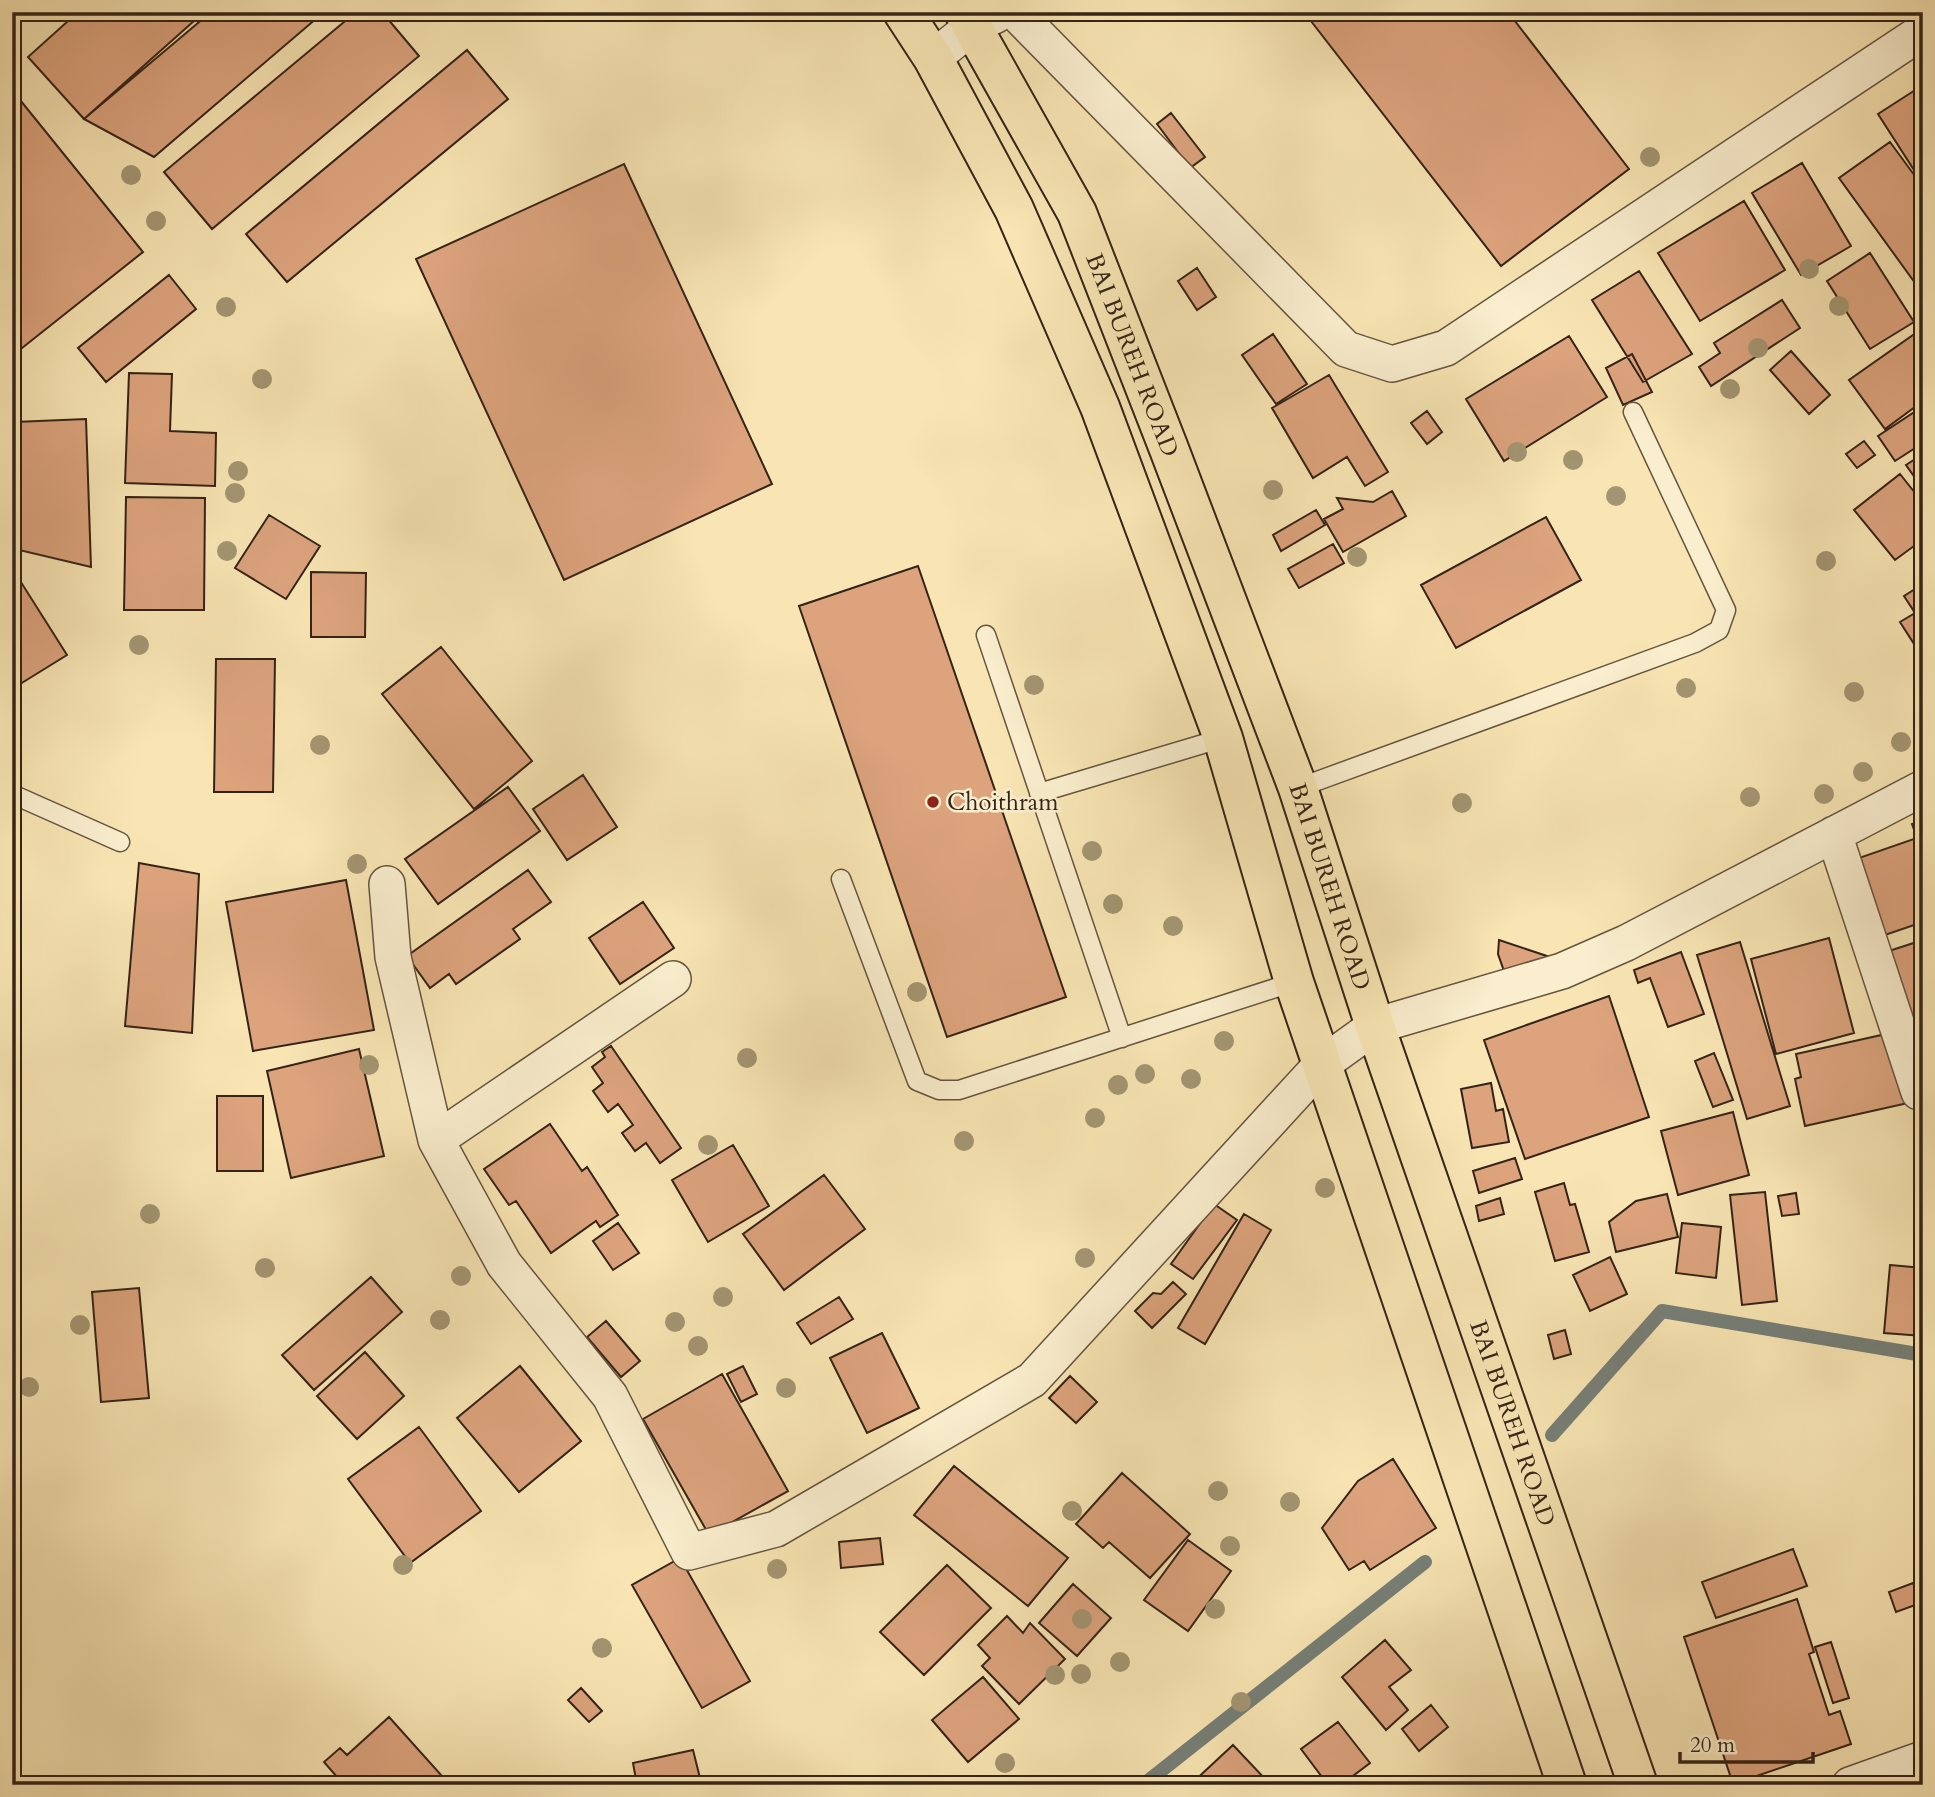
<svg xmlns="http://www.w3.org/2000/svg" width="1935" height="1797" viewBox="0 0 1935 1797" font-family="Cardo,serif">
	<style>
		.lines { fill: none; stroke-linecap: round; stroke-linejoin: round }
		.stream { stroke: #767f77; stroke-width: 14 }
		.building { fill: #dca37d; stroke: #342318; stroke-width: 2 }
		.lane-casing { stroke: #65543f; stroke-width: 21 }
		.street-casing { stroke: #65543f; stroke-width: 38 }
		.highway-casing { stroke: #342318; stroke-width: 42 }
		.lane { stroke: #faeece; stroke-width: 18 }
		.street { stroke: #faeece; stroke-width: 35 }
		.highway { stroke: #f8e5b3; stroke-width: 38 }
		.tree { fill: #a39571 }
		.poi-dot { fill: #8f2418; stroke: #faeece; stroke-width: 2.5 }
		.labels { text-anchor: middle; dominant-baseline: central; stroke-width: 5; stroke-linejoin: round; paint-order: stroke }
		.street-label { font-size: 24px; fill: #342318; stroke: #faeece }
		.poi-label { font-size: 24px; fill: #342318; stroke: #faeece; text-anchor: start }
	</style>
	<rect width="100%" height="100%" fill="#f8e5b3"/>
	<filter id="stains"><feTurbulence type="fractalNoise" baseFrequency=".00286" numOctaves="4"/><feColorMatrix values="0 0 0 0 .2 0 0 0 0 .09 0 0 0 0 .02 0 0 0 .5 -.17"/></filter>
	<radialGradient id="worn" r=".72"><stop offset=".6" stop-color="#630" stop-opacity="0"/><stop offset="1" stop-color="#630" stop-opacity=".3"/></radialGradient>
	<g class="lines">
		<!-- stream -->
		<path class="stream" d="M1552,1435l110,-124 261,44
			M1143,1785l282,-223"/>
	</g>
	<!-- building -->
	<path class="building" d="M78,12h126l-120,107 -56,-62z
		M211,12h113l-170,145 -70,-38z
		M356,12h26l37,44 -207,173 -48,-57z
		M1304,12h204l121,157 -128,97z
		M467,50l41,49 -221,183 -41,-48z
		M1923,85v99l-45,-70z
		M12,90l131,162 -131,104z
		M1171,113l34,44 -15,11 -33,-44z
		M1890,142l33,45v107l-84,-116z
		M1802,163l49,83 -50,29 -49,-82z
		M624,164l148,320 -208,96 -148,-321z
		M1744,201l41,69 -85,51 -42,-68z
		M1870,253l44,69 -44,27 -43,-68z
		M1197,268l19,29 -19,13 -19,-29z
		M1639,271l53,83 -49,28 -51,-82z
		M169,275l27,34 -90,73 -28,-34z
		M1782,300l18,28 -89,58 -12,-19 21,-14 -6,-10z
		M1923,328v73l-38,28 -36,-49z
		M1273,334l34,50 -31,20 -34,-49z
		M1569,336l38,61 -103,64 -38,-62z
		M1791,351l39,44 -21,19 -39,-44z
		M1632,354l20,38 -29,13 -17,-37z
		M129,373l43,1 -2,57 46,2 -1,53 -90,-3z
		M1329,375l59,97 -23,14 -18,-29 -34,21 -41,-70z
		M1919,409l4,6v28l-28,18 -17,-25z
		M1427,411l15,21 -15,12 -16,-21z
		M86,419l5,148 -72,-17 -4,-128z
		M1864,441l11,14 -18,13 -11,-14z
		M1923,454v35l-17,-24z
		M1900,474l23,29v33l-4,2 4,17 -9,-9 -19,14 -41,-50z
		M1392,491l14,25 -63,36 -19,-33 19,-10 -6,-11 36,4z
		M126,497l79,1 -1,112h-80z
		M1316,510l9,15 -44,26 -8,-16z
		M269,515l51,31 -34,53 -51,-31z
		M1546,517l35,63 -125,68 -35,-63z
		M1333,544l11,19 -45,25 -11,-19z
		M918,566l148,431 -119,40 -148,-431z
		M12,568l55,87 -55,34z
		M311,572l55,1 -1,64h-54z
		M1923,584v74l-23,-36 15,-9 -11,-17z
		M441,647l91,114 -58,48 -92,-115z
		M216,659h59l-2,133h-59z
		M583,775l34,52 -50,33 -34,-51z
		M508,787l32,44 -102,73 -33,-45z
		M1923,820v102l-41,14 -26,-77 61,-21 -5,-14z
		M139,863l60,11 -7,159 -67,-7z
		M528,870l23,32 -38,27 7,10 -64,45 -7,-10 -19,14 -23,-32z
		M346,880l28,150 -121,21 -27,-149z
		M643,902l31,46 -54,36 -31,-46z
		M1829,938l25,95 -78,21 -25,-95z
		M1499,940l51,17 -46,14 -6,-17z
		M1923,940v71l-15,5 -22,-64z
		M1740,942l50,164 -43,13 -50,-164z
		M1681,952l23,62 -36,13 -18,-49 -12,5 -4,-13z
		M1609,996l40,121 -124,42 -41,-119z
		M1886,1034l22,69 -103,23 -10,-47 6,-2 -5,-23z
		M611,1046l70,102 -21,15 -14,-20 -11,8 -13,-18 11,-8 -15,-21 -10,8 -15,-21 10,-8 -11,-16 13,-10 -3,-5z
		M359,1049l25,107 -93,22 -24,-107z
		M1714,1053l19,47 -20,7 -18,-46z
		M1491,1083l5,28 7,-2 6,33 -37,6 -11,-59z
		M217,1096h46v75h-46z
		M1733,1112l16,63 -71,20 -17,-64z
		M550,1124l32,47 5,-4 31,48 -18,12 -4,-6 -45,32 -35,-52 -7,4 -25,-36z
		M733,1145l36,61 -61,36 -36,-62z
		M1515,1158l7,21 -43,14 -6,-22z
		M824,1175l41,54 -81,61 -41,-56z
		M1564,1183l6,22 5,-1 14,48 -34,9 -20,-69z
		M1765,1192l12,109 -35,4 -12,-110z
		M1796,1193l3,21 -17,2 -4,-20z
		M1667,1194l11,43 -62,15 -7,-30 27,-21z
		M1500,1198l4,16 -25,7 -3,-15z
		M1214,1204l23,16 -44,59 -22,-15z
		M1244,1214l27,16 -66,114 -27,-16z
		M618,1223l21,30 -26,17 -20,-29z
		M1682,1223l39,4 -5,51 -40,-5z
		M1610,1257l17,37 -37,17 -17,-36z
		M1890,1265l33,3v68l-39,-3z
		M371,1277l31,35 -88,78 -32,-35z
		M1173,1282l13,12 -34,34 -17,-17 18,-18 8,1z
		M139,1288l10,110 -48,4 -9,-110z
		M839,1297l14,22 -42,25 -14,-21z
		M606,1321l34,40 -19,16 -34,-40z
		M1565,1330l6,24 -17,5 -6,-24z
		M882,1333l37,75 -52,25 -37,-75z
		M365,1352l39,44 -47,43 -40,-43z
		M520,1366l61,75 -62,51 -62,-74z
		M743,1366l14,28 -16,8 -14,-28z
		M722,1374l66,117 -79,44 -66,-116z
		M1070,1376l27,26 -21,21 -27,-25z
		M419,1427l62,84 -71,52 -62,-84z
		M1393,1459l43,69 -66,42 -6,-9 -15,9 -27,-42 36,-47z
		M954,1466l114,92 -40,48 -114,-91z
		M1122,1473l68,61 -40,44 -41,-36 -6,6 -27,-24z
		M880,1538l3,26 -42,4 -2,-26z
		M1188,1540l43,31 -43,60 -44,-31z
		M1793,1549l14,37 -91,32 -14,-36z
		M680,1558l70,123 -48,27 -70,-123z
		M947,1565l44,43 -67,67 -44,-43z
		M1913,1583l8,20 -25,9 -7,-20z
		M1073,1584l38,34 -34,38 -38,-33z
		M1797,1599l17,53 -5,2 20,61 11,-4 11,33 -118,40 -49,-147z
		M1007,1616l16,17 7,-10 35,36 -46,45 -37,-38 8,-8 -12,-13z
		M1385,1640l26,30 -22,17 19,23 -22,20 -44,-53z
		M1831,1642l18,56 -16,5 -18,-56z
		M983,1677l36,42 -51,43 -36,-42z
		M581,1688l21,23 -13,11 -21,-22z
		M1431,1705l17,22 -29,24 -17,-22z
		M389,1717l61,68h-90l-3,-4 -13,4 -20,-23 16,-14 7,7z
		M1338,1722l32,41 -29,22h-13l-27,-36z
		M1233,1745l34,36 -3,4h-74z
		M693,1750l7,28 -30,7h-33l-4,-22z
		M1923,1763v22h-18l-4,-16z"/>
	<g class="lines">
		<defs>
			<path id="lane" d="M986,635l136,403
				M1298,788l397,-145 24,-13 7,-20 -93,-198
				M1039,793l184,-55
				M12,794l108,48
				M841,879l76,202 22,9h20l335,-108"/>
			<path id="street" d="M1015,12l331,337 46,15 54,-16 477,-317
				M933,58l40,-32 23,-11
				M1834,834l85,258
				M387,884l6,73 43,183 68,124 106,132 79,156 87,-23 256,-149 289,-315 54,-39 187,-55 64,-28 297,-155
				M436,1140l237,-161
				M1850,1785l73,-26"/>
			<g id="highway">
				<path d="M903,12l30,46 81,151 86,198 123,331 71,244 273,803"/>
				<path id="s1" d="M964,12l113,201 92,236 129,339 77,238 263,759"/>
			</g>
		</defs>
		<!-- lane casing -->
		<use href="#lane" class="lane-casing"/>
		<!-- street casing -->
		<use href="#street" class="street-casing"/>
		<!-- highway casing -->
		<use href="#highway" class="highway-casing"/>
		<!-- lane -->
		<use href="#lane" class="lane"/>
		<!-- street -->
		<use href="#street" class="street"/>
		<!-- highway -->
		<use href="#highway" class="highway"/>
	</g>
	<!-- trees -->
	<g class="tree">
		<circle cx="1650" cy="157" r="10"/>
		<circle cx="131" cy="175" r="10"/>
		<circle cx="156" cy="221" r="10"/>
		<circle cx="1809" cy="269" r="10"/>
		<circle cx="1839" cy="306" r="10"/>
		<circle cx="226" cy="307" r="10"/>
		<circle cx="1758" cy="348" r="10"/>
		<circle cx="262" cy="379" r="10"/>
		<circle cx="1730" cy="389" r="10"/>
		<circle cx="1517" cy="452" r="10"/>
		<circle cx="1573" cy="460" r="10"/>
		<circle cx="238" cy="471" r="10"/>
		<circle cx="1273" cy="490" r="10"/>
		<circle cx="235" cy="493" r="10"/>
		<circle cx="1616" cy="496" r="10"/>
		<circle cx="227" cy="551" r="10"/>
		<circle cx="1357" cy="557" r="10"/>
		<circle cx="1826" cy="561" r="10"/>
		<circle cx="139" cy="645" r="10"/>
		<circle cx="1034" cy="685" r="10"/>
		<circle cx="1686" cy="688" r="10"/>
		<circle cx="1854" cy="692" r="10"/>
		<circle cx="1901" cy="742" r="10"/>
		<circle cx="320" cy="745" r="10"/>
		<circle cx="1863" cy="772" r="10"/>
		<circle cx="1824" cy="794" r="10"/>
		<circle cx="1750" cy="797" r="10"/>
		<circle cx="1462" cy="803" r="10"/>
		<circle cx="1092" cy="851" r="10"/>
		<circle cx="357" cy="864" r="10"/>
		<circle cx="1113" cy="904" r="10"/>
		<circle cx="1173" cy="926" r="10"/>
		<circle cx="917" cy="992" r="10"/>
		<circle cx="1224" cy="1041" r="10"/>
		<circle cx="747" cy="1058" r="10"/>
		<circle cx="369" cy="1065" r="10"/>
		<circle cx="1145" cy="1074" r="10"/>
		<circle cx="1191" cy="1079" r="10"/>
		<circle cx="1118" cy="1085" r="10"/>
		<circle cx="1095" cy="1118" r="10"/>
		<circle cx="964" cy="1141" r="10"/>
		<circle cx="708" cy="1145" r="10"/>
		<circle cx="1325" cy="1188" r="10"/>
		<circle cx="150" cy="1214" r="10"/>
		<circle cx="1085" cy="1258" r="10"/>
		<circle cx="265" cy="1268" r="10"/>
		<circle cx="461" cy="1276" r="10"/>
		<circle cx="723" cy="1297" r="10"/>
		<circle cx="440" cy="1320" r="10"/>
		<circle cx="675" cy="1322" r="10"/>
		<circle cx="80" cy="1325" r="10"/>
		<circle cx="698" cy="1346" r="10"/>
		<circle cx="29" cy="1387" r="10"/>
		<circle cx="786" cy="1388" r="10"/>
		<circle cx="1218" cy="1491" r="10"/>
		<circle cx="1290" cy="1502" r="10"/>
		<circle cx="1072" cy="1511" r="10"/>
		<circle cx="1230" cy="1546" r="10"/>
		<circle cx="403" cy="1565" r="10"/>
		<circle cx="777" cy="1569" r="10"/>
		<circle cx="1215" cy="1609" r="10"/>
		<circle cx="1082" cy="1619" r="10"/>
		<circle cx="602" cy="1648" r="10"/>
		<circle cx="1120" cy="1662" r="10"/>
		<circle cx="1081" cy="1674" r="10"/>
		<circle cx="1055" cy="1675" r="10"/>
		<circle cx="1241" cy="1702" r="10"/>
		<circle cx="1005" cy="1763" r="10"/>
	</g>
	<!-- markers -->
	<circle class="poi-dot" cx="933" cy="802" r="7"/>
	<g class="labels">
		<!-- street labels -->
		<g class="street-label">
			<text stroke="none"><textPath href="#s1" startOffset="383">BAI BUREH ROAD</textPath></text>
			<text stroke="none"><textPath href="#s1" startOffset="950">BAI BUREH ROAD</textPath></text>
			<text stroke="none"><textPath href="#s1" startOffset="1517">BAI BUREH ROAD</textPath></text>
		</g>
		<!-- poi labels -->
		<g class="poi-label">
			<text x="947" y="802">Choithram</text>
		</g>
	</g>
	<!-- margin -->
	<rect width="1935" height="1797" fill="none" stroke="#f8e5b3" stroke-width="42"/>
	<rect x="14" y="14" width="1907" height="1769" fill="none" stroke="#342318" stroke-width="3.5"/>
	<rect x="21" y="21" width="1893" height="1755" fill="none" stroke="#342318" stroke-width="2"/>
	<!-- scale -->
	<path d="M1680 1752v10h133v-10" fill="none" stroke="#342318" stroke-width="3.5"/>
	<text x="1690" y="1752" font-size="21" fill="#342318" stroke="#faeece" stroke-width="5" paint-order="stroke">20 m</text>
	<rect width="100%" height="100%" filter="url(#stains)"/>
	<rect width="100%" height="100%" fill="url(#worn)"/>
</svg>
